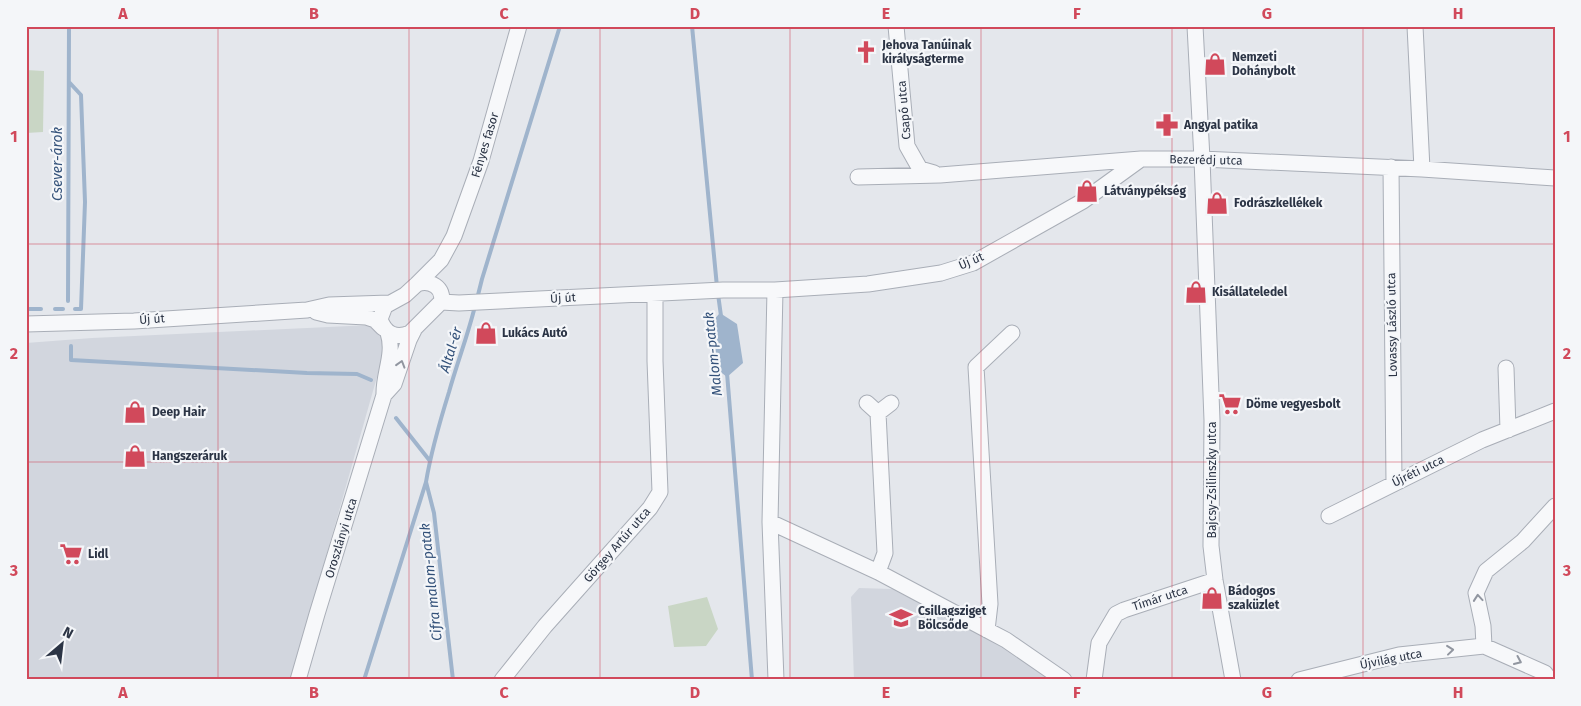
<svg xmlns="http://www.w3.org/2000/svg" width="1581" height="706" viewBox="0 0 1581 706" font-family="'Fira Sans',sans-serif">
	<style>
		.built { fill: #d2d6de }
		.green { fill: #c9d6c5 }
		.water { fill: #9fb4cc }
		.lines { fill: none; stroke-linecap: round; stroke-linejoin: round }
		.stream { stroke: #9fb4cc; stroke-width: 4 }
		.street-casing { stroke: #a9aeb7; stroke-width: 17 }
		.street { stroke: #f7f8fa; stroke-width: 15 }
		.oneway { stroke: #9196a0 }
		.grid { fill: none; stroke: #d1495b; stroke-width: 1; stroke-opacity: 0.55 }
		.labels { text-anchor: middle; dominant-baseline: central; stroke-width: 4.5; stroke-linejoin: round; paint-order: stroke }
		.poi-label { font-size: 12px; font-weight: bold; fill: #2b3445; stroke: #f4f6f9; text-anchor: start }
		.street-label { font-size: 12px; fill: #2b3445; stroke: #f4f6f9 }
		.water-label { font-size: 14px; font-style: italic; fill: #34527a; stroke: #f4f6f9 }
		.neatline { fill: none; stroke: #d1495b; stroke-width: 2 }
		.grid-label { font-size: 16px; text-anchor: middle; font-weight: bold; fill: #d1495b }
	</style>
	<rect width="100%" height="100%" fill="#e4e7ec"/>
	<!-- built -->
	<path class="built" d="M392,324l-101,356h-265v-337l66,-5z
		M859,588l33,1 101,51 61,40h-200l-3,-83z"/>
	<!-- green -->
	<path class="green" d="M26,70l18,1 -1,61 -17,1z
		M707,597l11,32 -12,17 -32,1 -6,-41z"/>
	<!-- water -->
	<path class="water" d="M720,313l17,11 6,39 -16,14 -14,-11 -5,-40z"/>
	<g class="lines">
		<!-- stream -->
		<path class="stream" d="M692,26l25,261
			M69,82l12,13 4,107 -4,107h-6
			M718,294l3,22
			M477,299l5,-20 78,-253
			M68,301l1,-275
			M26,309h15
			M55,309h8
			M71,346v14l236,13 50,1 14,6
			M727,373l25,307
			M396,418l34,43
			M426,482l8,31 19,167
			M364,680l62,-198c5,-30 14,-61 23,-90 8,-29 19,-57 26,-86"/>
		<defs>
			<path id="street" d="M896,26l11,120 13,23 14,4
				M1195,26l7,133 10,261 -1,126 4,34 18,100
				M1415,26l7,143
				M1391,167l3,316
				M858,177l82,-2 201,-16h61l220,10 133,9
				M417,284c13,-5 28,4 24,18l-31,31c-14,6 -25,1 -30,-14l5,-13 20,-11 12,-11 24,-24 13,-24 27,-75 38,-135
				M775,290l-5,232 6,158
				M441,302l18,1 264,-13h52l93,-6 73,-11 32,-10 110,-62 58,-42
				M316,312l12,3 38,2 9,3 8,8
				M26,324l108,-3 173,-11 22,-5 60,-2
				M1506,368l2,62
				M384,395l10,-11 15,-44 5,-10
				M867,403l11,10 13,-10
				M1329,516l153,-76 73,-29
				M770,522l108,50 109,58 19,10 58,40
				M878,572l7,-19 -7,-140
				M987,630l3,-26 -14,-237 36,-34
				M1484,646l-1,-20 -7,-33 10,-22 37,-30 32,-35
				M298,680l19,-66 67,-219c-1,-21 11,-41 4,-62
				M502,680l43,-54 105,-118 10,-16 -5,-131v-67
				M1094,680l5,-37 17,-29 8,-4 91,-30
				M1299,680l100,-25 85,-9 61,27 5,7"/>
		</defs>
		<!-- street casing -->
		<use href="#street" class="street-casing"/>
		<!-- street -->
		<use href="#street" class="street"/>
	</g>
	<!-- one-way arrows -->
	<defs><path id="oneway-chevron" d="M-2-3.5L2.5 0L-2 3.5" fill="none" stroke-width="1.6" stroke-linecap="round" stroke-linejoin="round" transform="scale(1.25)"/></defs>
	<g class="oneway">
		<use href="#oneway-chevron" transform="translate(401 364) rotate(-73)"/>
		<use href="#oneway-chevron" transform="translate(1478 598) rotate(-95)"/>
		<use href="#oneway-chevron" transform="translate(1450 650) rotate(-6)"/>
		<use href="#oneway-chevron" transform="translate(1518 661) rotate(24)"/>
	</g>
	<!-- grid -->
	<path class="grid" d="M218,26v654M409,26v654M600,26v654M790,26v654M981,26v654M1172,26v654M1363,26v654M26,244h1529M26,462h1529"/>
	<!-- icons -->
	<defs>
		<symbol id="church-bare" viewBox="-9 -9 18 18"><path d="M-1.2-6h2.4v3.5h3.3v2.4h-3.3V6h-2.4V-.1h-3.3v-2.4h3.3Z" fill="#d1495b" stroke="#f4f6f9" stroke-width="2.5" paint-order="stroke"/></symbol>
		<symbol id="shop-bare" viewBox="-9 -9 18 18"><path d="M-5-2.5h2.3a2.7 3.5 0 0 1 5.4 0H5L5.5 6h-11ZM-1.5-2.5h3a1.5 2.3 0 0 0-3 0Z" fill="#d1495b" stroke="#f4f6f9" stroke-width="2.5" paint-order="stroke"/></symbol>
		<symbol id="pharmacy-bare" viewBox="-9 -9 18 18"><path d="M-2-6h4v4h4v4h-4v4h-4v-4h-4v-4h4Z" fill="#d1495b" stroke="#f4f6f9" stroke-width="2.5" paint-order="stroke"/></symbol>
		<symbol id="supermarket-bare" viewBox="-9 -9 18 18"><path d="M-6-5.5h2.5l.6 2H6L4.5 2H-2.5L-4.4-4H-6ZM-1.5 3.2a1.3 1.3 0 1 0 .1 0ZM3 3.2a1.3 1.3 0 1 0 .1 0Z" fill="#d1495b" stroke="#f4f6f9" stroke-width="2.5" paint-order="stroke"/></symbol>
		<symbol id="school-bare" viewBox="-9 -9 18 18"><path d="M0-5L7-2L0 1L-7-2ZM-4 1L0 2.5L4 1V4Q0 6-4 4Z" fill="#d1495b" stroke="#f4f6f9" stroke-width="2.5" paint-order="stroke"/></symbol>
	</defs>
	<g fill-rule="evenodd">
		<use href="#church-bare" x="850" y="36" width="32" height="32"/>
		<use href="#shop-bare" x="1199" y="48" width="32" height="32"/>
		<use href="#pharmacy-bare" x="1151" y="109" width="32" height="32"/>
		<use href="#shop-bare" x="1071" y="175" width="32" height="32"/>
		<use href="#shop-bare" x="1201" y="187" width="32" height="32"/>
		<use href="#shop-bare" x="1180" y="276" width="32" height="32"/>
		<use href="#shop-bare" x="470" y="317" width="32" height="32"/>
		<use href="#supermarket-bare" x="1214" y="388" width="32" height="32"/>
		<use href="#shop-bare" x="119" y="396" width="32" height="32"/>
		<use href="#shop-bare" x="119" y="440" width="32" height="32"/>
		<use href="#supermarket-bare" x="55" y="538" width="32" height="32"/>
		<use href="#shop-bare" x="1196" y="582" width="32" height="32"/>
		<use href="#school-bare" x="885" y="602" width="32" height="32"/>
	</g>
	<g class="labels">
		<!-- poi labels -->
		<g class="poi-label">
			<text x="882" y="45">Jehova Tanúinak<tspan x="882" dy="14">királyságterme</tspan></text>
			<text x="1232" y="57">Nemzeti<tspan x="1232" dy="14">Dohánybolt</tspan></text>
			<text x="1184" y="125">Angyal patika</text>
			<text x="1104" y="191">Látványpékség</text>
			<text x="1234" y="203">Fodrászkellékek</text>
			<text x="1212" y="292">Kisállateledel</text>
			<text x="502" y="333">Lukács Autó</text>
			<text x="1246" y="404">Döme vegyesbolt</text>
			<text x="152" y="412">Deep Hair</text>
			<text x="152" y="456">Hangszeráruk</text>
			<text x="88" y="554">Lidl</text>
			<text x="1228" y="591">Bádogos<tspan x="1228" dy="14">szaküzlet</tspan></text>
			<text x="918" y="611">Csillagsziget<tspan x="918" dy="14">Bölcsőde</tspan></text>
		</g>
		<!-- street labels -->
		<g class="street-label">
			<text transform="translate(904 110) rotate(-95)">Csapó utca</text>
			<text transform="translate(485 145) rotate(-73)">Fényes fasor</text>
			<text transform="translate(1206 160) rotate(1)">Bezerédj utca</text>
			<text transform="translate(971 261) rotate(-23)">Új út</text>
			<text transform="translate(563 298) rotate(-3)">Új út</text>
			<text transform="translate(152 319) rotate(-4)">Új út</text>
			<text transform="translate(1392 325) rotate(-91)">Lovassy László utca</text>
			<text transform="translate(1418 471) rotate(-26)">Újréti utca</text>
			<text transform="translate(1212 480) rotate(-90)">Bajcsy-Zsilinszky utca</text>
			<text transform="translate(341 538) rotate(-73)">Oroszlányi utca</text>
			<text transform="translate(617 545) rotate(-49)">Görgey Artúr utca</text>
			<text transform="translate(1160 598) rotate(-18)">Tímár utca</text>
			<text transform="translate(1391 659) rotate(-11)">Újvilág utca</text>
		</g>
		<!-- water labels -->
		<g class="water-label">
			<text transform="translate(57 164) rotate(-90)">Csever-árok</text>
			<text transform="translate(451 350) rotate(-73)">Által-ér</text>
			<text transform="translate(713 354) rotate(-96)">Malom-patak</text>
			<text transform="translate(431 582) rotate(-96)">Cifra malom-patak</text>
		</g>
	</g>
	<!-- border -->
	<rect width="1581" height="706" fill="none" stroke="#f4f6f9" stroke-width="55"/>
	<!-- north arrow -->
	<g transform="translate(62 644) rotate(28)" stroke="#f4f6f9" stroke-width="4" paint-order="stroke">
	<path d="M0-4L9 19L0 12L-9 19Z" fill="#2b3445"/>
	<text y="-8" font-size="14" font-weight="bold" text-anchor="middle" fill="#2b3445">N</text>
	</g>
	<rect x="28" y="28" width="1526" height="650" class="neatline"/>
	<g class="grid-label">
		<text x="123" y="19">A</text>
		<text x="314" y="19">B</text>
		<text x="504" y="19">C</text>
		<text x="695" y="19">D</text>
		<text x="886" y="19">E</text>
		<text x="1077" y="19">F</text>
		<text x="1267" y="19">G</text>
		<text x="1458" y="19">H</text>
		<text x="14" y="142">1</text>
		<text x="1567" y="142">1</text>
		<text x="14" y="359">2</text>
		<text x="1567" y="359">2</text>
		<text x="14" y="576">3</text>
		<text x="1567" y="576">3</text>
		<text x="123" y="698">A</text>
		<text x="314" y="698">B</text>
		<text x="504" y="698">C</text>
		<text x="695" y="698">D</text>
		<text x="886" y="698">E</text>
		<text x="1077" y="698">F</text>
		<text x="1267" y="698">G</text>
		<text x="1458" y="698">H</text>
	</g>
</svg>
